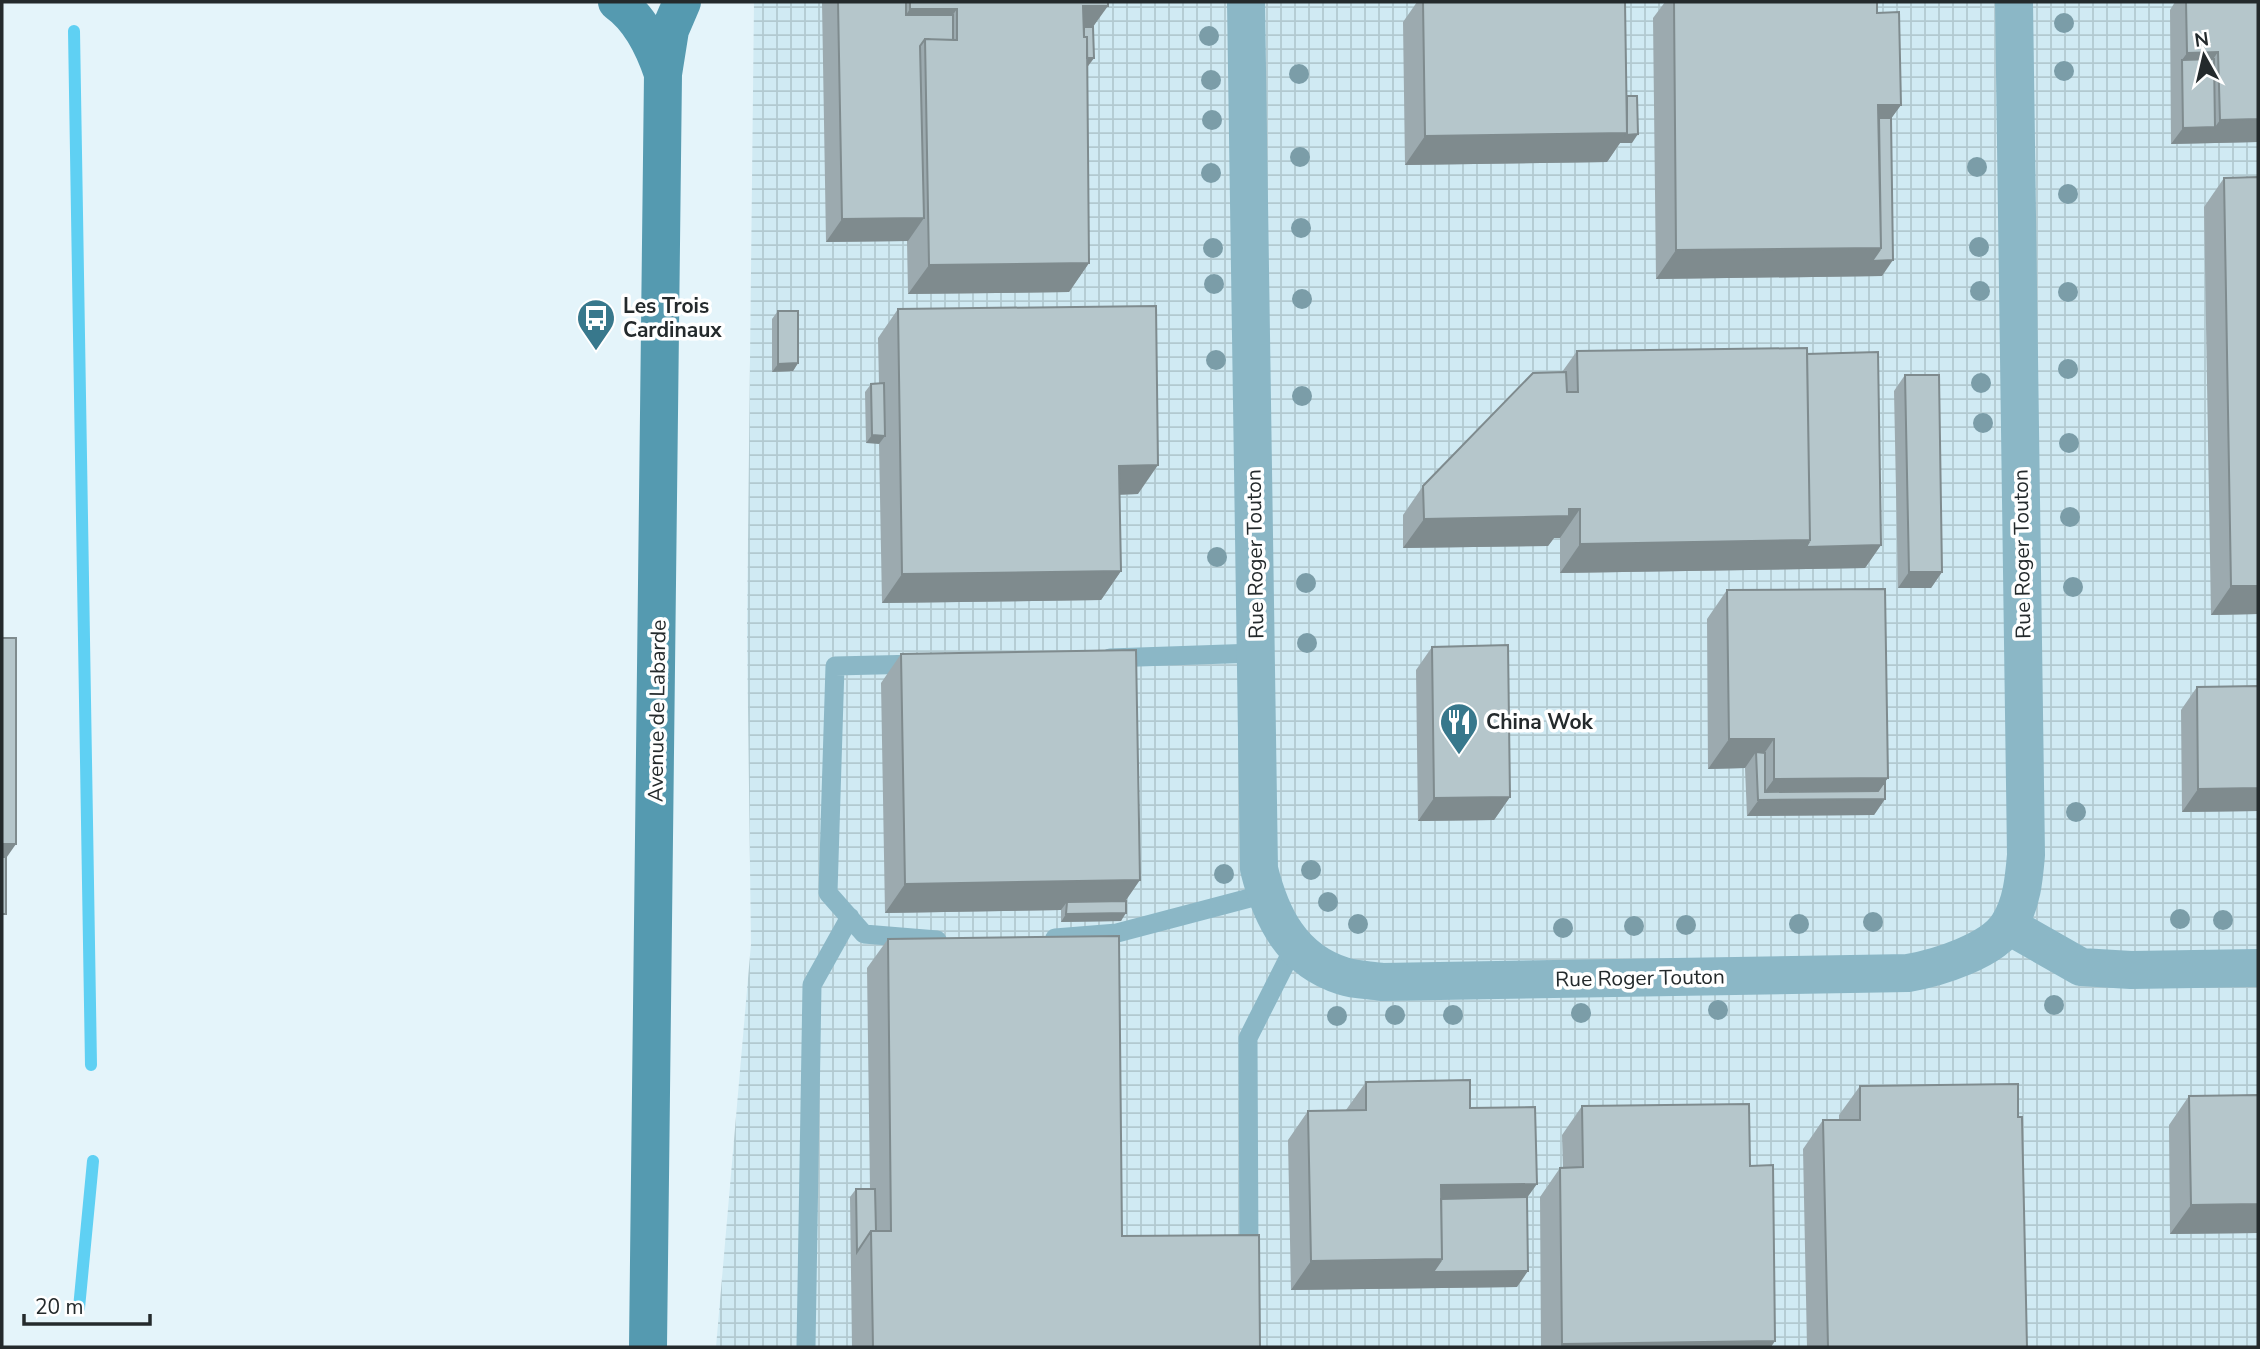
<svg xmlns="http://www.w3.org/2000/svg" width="2260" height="1349" viewBox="0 0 2260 1349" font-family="'Nunito Sans',sans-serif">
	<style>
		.industrial { fill: url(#industrial-grid) }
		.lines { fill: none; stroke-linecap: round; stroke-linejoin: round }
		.stream { stroke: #5fd0f3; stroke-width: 12 }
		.service { stroke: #8bb7c6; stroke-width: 19 }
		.minor { stroke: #8bb7c6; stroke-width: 38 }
		.secondary { stroke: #559ab0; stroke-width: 38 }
		.tree { fill: #7b9da8 }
		.wall { fill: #9caaaf }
		.shaded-wall { fill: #7f8b8e }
		.building { fill: #b5c6cb; stroke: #7f8b8e; stroke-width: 2 }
		.labels { text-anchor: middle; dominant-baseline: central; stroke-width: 7; stroke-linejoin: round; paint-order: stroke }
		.poi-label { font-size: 21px; font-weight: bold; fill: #242a2c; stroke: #fff; text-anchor: start }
		.street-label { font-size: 21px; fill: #242a2c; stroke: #fff }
	</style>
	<defs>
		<pattern id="industrial-grid" width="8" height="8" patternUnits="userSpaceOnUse" patternTransform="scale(1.75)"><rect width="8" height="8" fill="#d0eaf3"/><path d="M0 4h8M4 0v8" fill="none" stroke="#b2c9d0"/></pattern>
	</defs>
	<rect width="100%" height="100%" fill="#e4f4fa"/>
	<!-- industrial -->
	<path class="industrial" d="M754,2h1504v1345h-1542l35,-403 -4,-314z"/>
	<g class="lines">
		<!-- stream -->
		<path class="stream" d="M74,31l17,1034
			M79,1308l14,-147"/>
		<!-- service -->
		<path class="service" d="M1110,658l146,-5
			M919,664l-84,2 -7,227 36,41 73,6
			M1055,938l62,-5 148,-39
			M1249,1262l-1,-224 47,-93
			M806,1347l6,-362 38,-68"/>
		<!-- minor -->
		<path class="minor" d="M1246,2l13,867c12,48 33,91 84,107 12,4 27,4 39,6l526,-9c29,-5 85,-22 101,-49 13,-21 15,-46 17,-69l-12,-853
			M2009,926l72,41 50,3 127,-2"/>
		<!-- secondary -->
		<path class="secondary" d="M617,2c24,17 37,45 46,72
			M648,1347l15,-1273 7,-44 12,-28"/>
	</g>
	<!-- trees -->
	<g class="tree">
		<circle cx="2064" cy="23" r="10"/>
		<circle cx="1209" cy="36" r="10"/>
		<circle cx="2064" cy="71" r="10"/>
		<circle cx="1299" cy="74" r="10"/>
		<circle cx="1211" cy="80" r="10"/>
		<circle cx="1212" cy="120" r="10"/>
		<circle cx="1300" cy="157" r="10"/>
		<circle cx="1977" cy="167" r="10"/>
		<circle cx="1211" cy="173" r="10"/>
		<circle cx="2068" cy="194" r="10"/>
		<circle cx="1301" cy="228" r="10"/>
		<circle cx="1979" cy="247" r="10"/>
		<circle cx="1213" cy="248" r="10"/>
		<circle cx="1214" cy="284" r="10"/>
		<circle cx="1980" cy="291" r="10"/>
		<circle cx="2068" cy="292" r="10"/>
		<circle cx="1302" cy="299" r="10"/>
		<circle cx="1216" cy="360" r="10"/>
		<circle cx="2068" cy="369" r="10"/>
		<circle cx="1981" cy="383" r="10"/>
		<circle cx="1302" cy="396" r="10"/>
		<circle cx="1983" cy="423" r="10"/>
		<circle cx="2069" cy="443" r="10"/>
		<circle cx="2070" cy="517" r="10"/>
		<circle cx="1217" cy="557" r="10"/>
		<circle cx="1306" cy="583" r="10"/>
		<circle cx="2073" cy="587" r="10"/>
		<circle cx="1307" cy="643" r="10"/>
		<circle cx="2076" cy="812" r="10"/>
		<circle cx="1311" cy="870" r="10"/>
		<circle cx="1224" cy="874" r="10"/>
		<circle cx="1328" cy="902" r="10"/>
		<circle cx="2180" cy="919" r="10"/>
		<circle cx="2223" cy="920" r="10"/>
		<circle cx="1873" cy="922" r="10"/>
		<circle cx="1358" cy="924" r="10"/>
		<circle cx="1799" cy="924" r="10"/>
		<circle cx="1686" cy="925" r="10"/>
		<circle cx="1634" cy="926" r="10"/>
		<circle cx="1563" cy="928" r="10"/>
		<circle cx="2054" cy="1005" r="10"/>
		<circle cx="1718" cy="1010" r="10"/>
		<circle cx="1581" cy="1013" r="10"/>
		<circle cx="1395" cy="1015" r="10"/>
		<circle cx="1453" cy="1015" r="10"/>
		<circle cx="1337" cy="1016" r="10"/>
	</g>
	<!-- wall -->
	<path class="wall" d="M822,2h286l-15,25 1,31 -6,8h-1l2,197 -20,29 -161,2 -1,-53 -81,1z
		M1417,2h208l2,94 5,47h-12l-13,19 -202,3 -2,-143z
		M1665,2h212v11l24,92 -10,13 -9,158 -226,3 -3,-261z
		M2175,2h83v140l-87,2 -1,-134z
		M2258,177v437l-47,1 -7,-408 20,-29z
		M898,309l240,185 -18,1 1,76 -20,29 -219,3 -3,-160h-13l-1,-51 6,-8h8l-1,-46z
		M778,311l20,52 -5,8 -21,1v-53z
		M1577,351l230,3 74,191 -16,23 -305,5v-35h-6l-6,8 -145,2v-33l20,-29 139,-114z
		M1905,375l37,197 -11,16h-33l-4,-197z
		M1727,590l161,188 -3,3v18l-11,16 -127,1 -2,-48 -37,1 -1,-150z
		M1432,647l78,150 -16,23 -76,1 -2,-151z
		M901,654l225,247 -5,20 -60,1v-12l-176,3 -4,-230z
		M2258,686v125l-76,1 -1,-102 16,-23z
		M888,939l234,297 138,111h-408l-2,-150 6,-8h14l-3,-221z
		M1366,1082l104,26 57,89 -10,90 -226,3 -3,-150 20,-29 38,-1z
		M1860,1086l158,31 9,230h-220l-4,-198 20,-29h16v-5z
		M2189,1096l69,137 -88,1 -1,-109z
		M1582,1106l168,60 21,181h-230l-1,-150 20,-29h3l-1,-33z"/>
	<!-- shaded-wall -->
	<path class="shaded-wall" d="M1083,6h25l-21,29h-18z
		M910,9h47l-21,29h-46z
		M2218,52l-16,23 -20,-15 5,-7z
		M1069,58h25l-6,8 -24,1z
		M1878,105h23l-21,29h-11z
		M2258,119v23l-87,2 12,-16 32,-1 5,-7z
		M1627,133l11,1 -6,9h-12l-13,19 -202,3 20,-29z
		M924,218l-16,23 -82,1 16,-23z
		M1881,248l12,12 -11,16 -226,3 20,-29z
		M1089,263l-20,29 -161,2 21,-29z
		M798,363l-5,8 -21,1 6,-8z
		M872,435l13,1 -6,8 -13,-1z
		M1158,465l-20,29 -39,1 20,-29z
		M1569,509h11l-20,29h-6l-6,8 -145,2 21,-29z
		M1810,540l71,5 -16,23 -305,5 20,-29z
		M1121,571l-20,29 -219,3 20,-29z
		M1909,572h33l-11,16h-33z
		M2231,586h27v28l-47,1z
		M1729,739h45l-17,25 -1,-12 -11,16 -37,1z
		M1888,778l-16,21h13l-11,16 -127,1 27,-37z
		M2258,788v23l-76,1 16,-23z
		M1510,797l-16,23 -76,1 16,-23z
		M2,844h14l-14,20z
		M1140,880l-20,29 -53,-7 -6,8 -176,3 20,-29z
		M1126,913l-5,8 -60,1 5,-8z
		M1537,1184l-21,29 -84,1 9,-29z
		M2258,1204v29l-88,1 21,-29z
		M1442,1259l86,12 -11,16 -226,3 20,-29z
		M1775,1341l-4,6h-211l2,-3z"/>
	<!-- building -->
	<path class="building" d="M838,2h68v13h47v25l-28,-1 -5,7 4,172 -82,1z
		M910,2h198v4h-25l1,31h3l2,226 -160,2 -4,-226 32,1v-31h-47z
		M1423,2h202l2,131 -202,3z
		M1674,2h203v11l22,-1 2,93h-23l3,143 -205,2z
		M2186,2h72v117l-38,1 -2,-68 -31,1z
		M1084,27h9l1,31h-7v-21h-3z
		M2214,59l1,68 -32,1 -1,-68z
		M1627,96h10l1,38 -12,1 1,-2z
		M1879,118h12l2,142 -21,1 9,-13z
		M2258,177v409h-27l-7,-408z
		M1156,306l2,159 -39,1 2,105 -219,3 -4,-265z
		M778,311h20v52l-20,1z
		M1807,348l3,192 -230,4v-35h-11v7l-145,3 -1,-33 110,-113 33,-1 1,20h11l-1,-41z
		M1878,352l3,193 -75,2 4,-7 -3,-186z
		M1905,375h34l3,197h-33z
		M884,383l1,53 -13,-1 -1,-51z
		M1885,589l3,189 -114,1v-40h-45l-2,-149z
		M2,638h14v206h-14z
		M1508,645l2,152 -76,1 -2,-151z
		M1136,650l4,230 -235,4 -4,-230z
		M2258,686v102l-60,1 -1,-102z
		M1756,752l9,1v39l113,-1 7,-10v18l-127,1z
		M2,857h4v57h-4z
		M1126,901v12l-60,1 1,-12z
		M1119,936l3,300 137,-1 1,112h-387l-2,-116h20l-3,-292z
		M1470,1080v28l65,-1 2,77 -96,1 1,74 -131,2 -3,-150 58,-1v-28z
		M2018,1084v33h4l5,230h-199l-5,-227h37v-34z
		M2258,1095v109l-67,1 -2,-109z
		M1749,1104l1,62 23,-1 2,176 -213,3 -2,-176 23,-1 -1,-61z
		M856,1189h19l1,42h-5l-14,21z
		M1527,1197l1,74 -95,1 9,-13 -1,-60z"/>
	<!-- icons -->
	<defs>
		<symbol id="bus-pin" viewBox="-11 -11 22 30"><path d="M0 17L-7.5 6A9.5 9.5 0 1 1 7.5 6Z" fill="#38788c" stroke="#fff"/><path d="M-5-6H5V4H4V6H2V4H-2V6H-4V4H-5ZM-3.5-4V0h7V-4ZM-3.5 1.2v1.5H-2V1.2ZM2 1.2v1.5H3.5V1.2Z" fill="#fff"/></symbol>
		<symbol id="restaurant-pin" viewBox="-11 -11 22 30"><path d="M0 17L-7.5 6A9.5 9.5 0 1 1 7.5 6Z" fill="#38788c" stroke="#fff"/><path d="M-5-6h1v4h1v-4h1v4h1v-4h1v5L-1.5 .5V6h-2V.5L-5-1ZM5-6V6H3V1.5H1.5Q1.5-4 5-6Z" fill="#fff"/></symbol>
	</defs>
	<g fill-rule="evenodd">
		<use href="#bus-pin" x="574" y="296" width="44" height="60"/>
		<use href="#restaurant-pin" x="1437" y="700" width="44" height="60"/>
	</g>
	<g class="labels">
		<!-- poi labels -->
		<g class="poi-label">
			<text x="623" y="306">Les Trois<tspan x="623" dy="24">Cardinaux</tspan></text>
			<text x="1486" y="722">China Wok</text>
		</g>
		<!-- street labels -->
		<g class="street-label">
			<text transform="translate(1255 554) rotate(-91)">Rue Roger Touton</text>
			<text transform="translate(2022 554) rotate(-91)">Rue Roger Touton</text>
			<text transform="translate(657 711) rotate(-89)">Avenue de Labarde</text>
			<text transform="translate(1640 978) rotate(-1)">Rue Roger Touton</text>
		</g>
	</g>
	<!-- border -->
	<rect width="2260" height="1349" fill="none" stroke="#242a2c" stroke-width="7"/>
	<!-- north arrow -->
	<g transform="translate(2204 56) rotate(352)" stroke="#ffffff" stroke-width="5" paint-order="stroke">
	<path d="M0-5L12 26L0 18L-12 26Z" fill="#242a2c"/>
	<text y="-10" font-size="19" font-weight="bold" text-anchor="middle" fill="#242a2c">N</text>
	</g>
	<!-- scale -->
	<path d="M24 1314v10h126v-10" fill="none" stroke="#242a2c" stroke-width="3.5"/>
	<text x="35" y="1314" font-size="21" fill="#242a2c" stroke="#ffffff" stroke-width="5" paint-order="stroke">20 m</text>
</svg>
